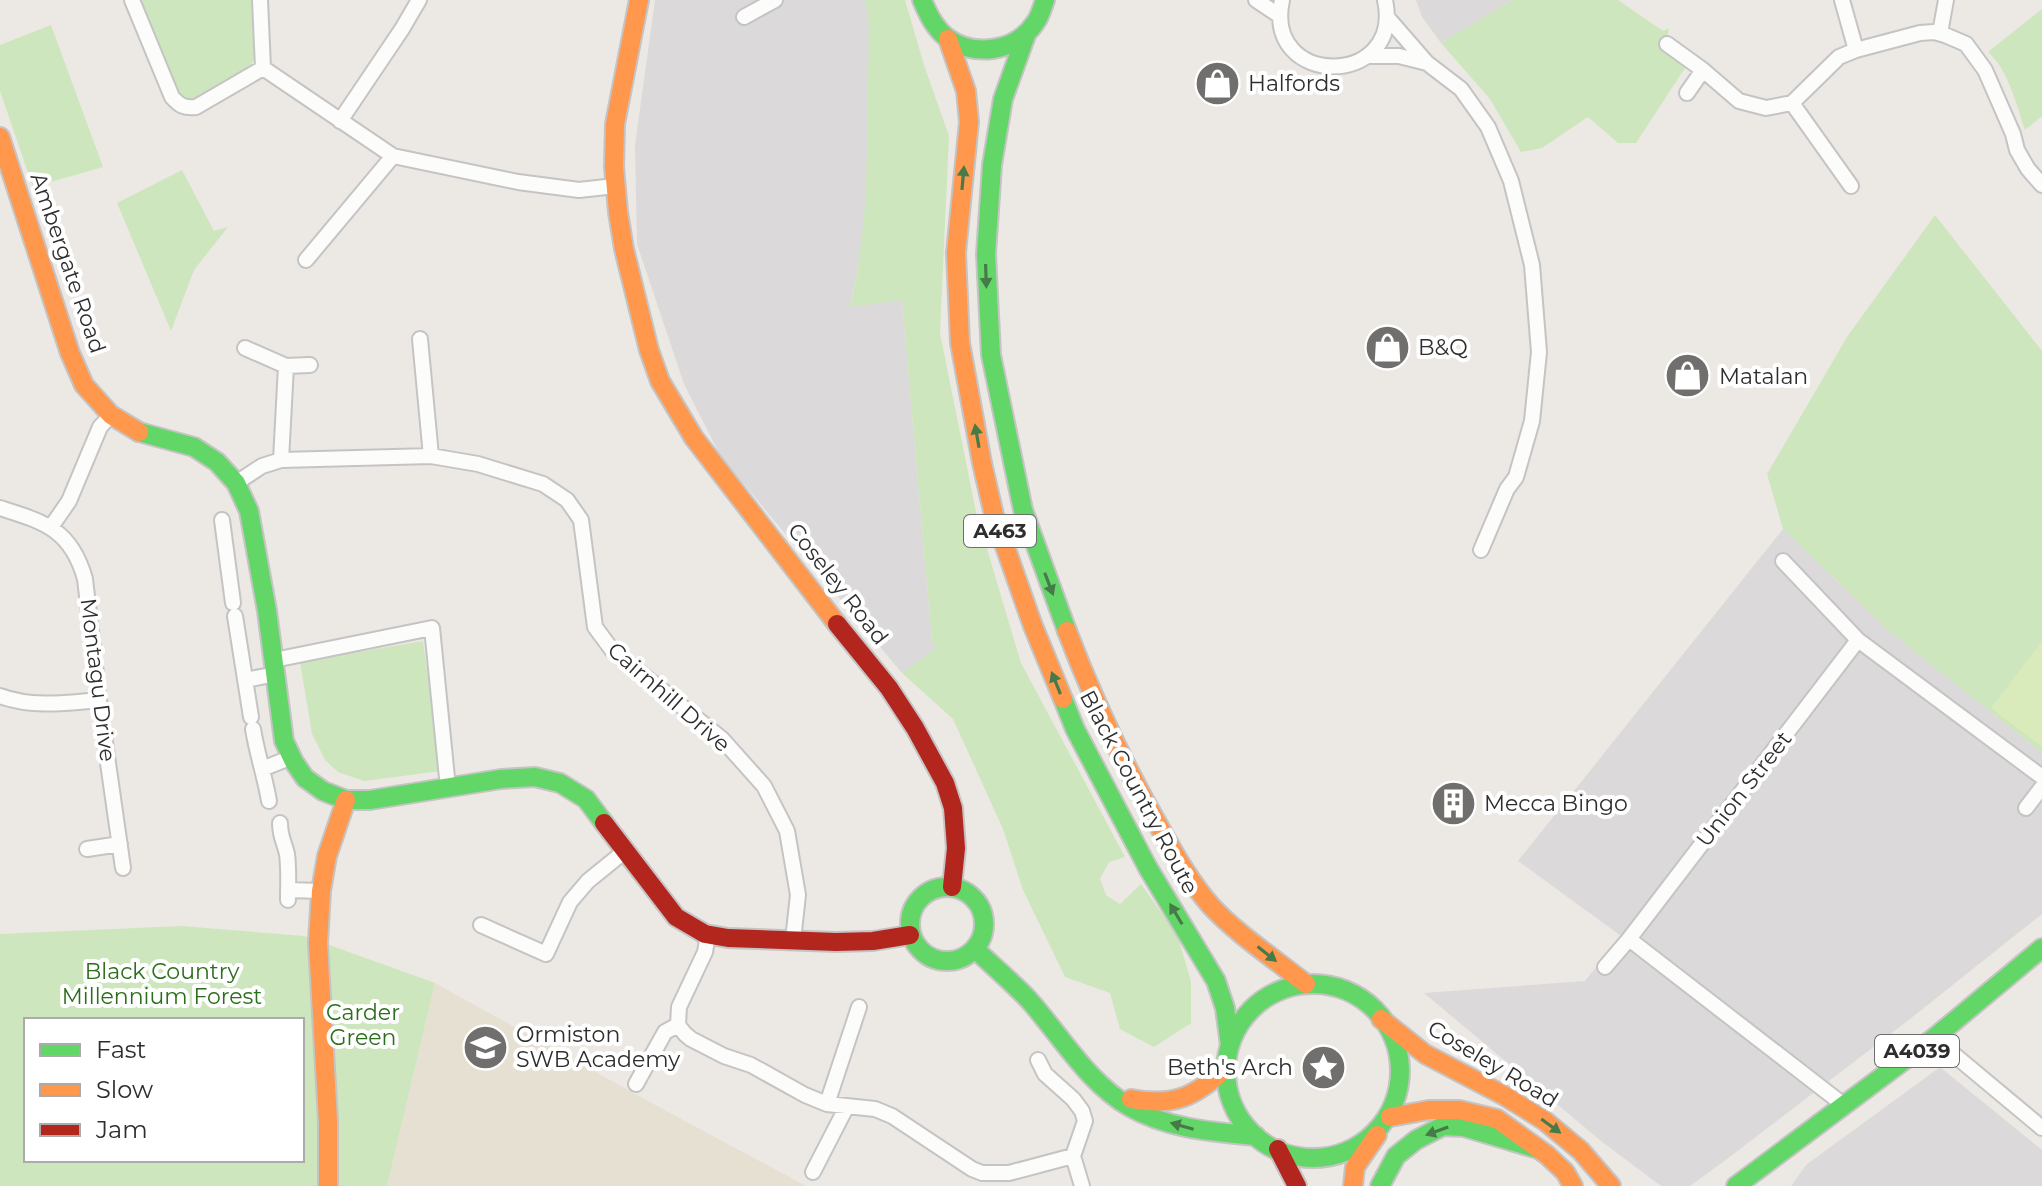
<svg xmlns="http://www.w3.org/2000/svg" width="2042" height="1186" viewBox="0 0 2042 1186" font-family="Montserrat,sans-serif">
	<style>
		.industrial { fill: #dcd9db }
		.education { fill: #e6e0d3 }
		.green { fill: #cee6be; fill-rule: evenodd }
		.pitch { fill: #d9eabb }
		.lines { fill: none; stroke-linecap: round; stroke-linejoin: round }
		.street-casing { stroke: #c5c4c5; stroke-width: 18 }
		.fast-casing { stroke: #c5c4c5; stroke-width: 22 }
		.slow-casing { stroke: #c5c4c5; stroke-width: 22 }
		.jam-casing { stroke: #c5c4c5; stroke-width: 22 }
		.street { stroke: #fcfcfb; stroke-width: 14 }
		.fast { stroke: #63d668; stroke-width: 18 }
		.slow { stroke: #ff974d; stroke-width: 18 }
		.jam { stroke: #b3261e; stroke-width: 18 }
		.oneway { fill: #467a48 }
		.labels { text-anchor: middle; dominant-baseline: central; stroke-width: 8; stroke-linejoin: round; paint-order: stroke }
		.shield { fill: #fff; stroke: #6d6d6d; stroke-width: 2 }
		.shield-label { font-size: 20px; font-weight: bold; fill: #2e2e2e }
		.poi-label { font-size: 22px; fill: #2e2e2e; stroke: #fff; text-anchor: start }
		.street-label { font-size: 22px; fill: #2e2e2e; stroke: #fff }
		.park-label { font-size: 22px; fill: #2c6e1b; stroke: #fff }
	</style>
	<rect width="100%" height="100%" fill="#ece8e4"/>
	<!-- industrial -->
	<path class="industrial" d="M655,0h210l5,22 -4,184 -8,63 -8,37 52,-6 30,341 4,7 -34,25 -181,-216 -37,-73 -47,-140 -2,-99z
		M1416,0h96l-71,43 -19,-26z
		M1783,529l106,102 153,122v161l-132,105 -187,143 -33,24h-29l-60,-45 -177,-148 161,-12 36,-45 -103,-75z
		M1940,1067l102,83v36h-251l15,-21z"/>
	<!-- education -->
	<path class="education" d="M435,983l211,117 160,86h-419z"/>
	<!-- green -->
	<path class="green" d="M137,0h117l2,57 -6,9 -56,35 -12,-2 -7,-7z
		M865,0h40l19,65 25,71 -9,197 36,179 45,151 104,194 -16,5 -9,17 6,16 14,9 21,-20 37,52 13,46v41l-37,24 -34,-18 -10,-36 -45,-16 -42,-87 -20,-61 -50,-110 -51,-46 34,-25 -4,-7 -30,-341 -52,7 8,-38 8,-71 3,-176z
		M1512,0h106l45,31 6,-3 -3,20 19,20 -49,75h-18l-30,-26 -46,31 -21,4 -31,-53 -49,-56z
		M2042,9v107l-17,14c-9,-26 -16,-59 -37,-78z
		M51,25l52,142 -70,20 -33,-96v-46z
		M182,170l32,61 14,-4 -34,43 -23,61 -54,-128z
		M1935,215l107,136v402l-153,-122 -106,-102 -16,-55 80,-137z
		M423,641l18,130 -77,10 -26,-9 -13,-12 -13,-26 -12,-72z
		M181,926l123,10 131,47 -48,203h-387v-252zM26,1020h276v140h-276z"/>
	<!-- pitch -->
	<path class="pitch" d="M2042,641v106l-51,-39z"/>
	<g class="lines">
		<defs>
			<path id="street" d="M132,0l40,97c8,9 12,11 24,10l67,-39
				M260,0l3,68
				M1256,0l24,16
				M1282,0c-19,89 122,88 103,0
				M1842,0l14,50
				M744,17l31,-17
				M1387,17l40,46 34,26 27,38 23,54 21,84 7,87 -7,69 -16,56 -9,12 -26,61
				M1940,33l6,-33
				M1667,44l36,26 36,31 27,7 26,-5 47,-46 17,-7 64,-17 14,-1 11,3 21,9 19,26 28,64 4,16 11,19 14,16
				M1367,56h32l28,7
				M263,68l130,88 125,26 61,8 36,-4
				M1687,93l16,-23
				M1792,103l59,83
				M340,121l62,-92 17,-29
				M306,260l87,-104
				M420,339l11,117
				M245,348l41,18 24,-1
				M281,460l5,-94
				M236,483l26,-17 19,-6 150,-4 47,8 65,20 24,16 14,20 14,107 17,23 110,89 42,47 23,45 11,64 -5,45
				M0,508c44,14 71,21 85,71l14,121 24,168
				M222,520l11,83
				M51,527l18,-26 31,-74 11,-12
				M1783,561l75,79
				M235,616l16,101
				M274,660l158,-32 16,160
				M245,680l31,-6
				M0,696c33,12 66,7 99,4
				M253,729c4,25 12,48 16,72
				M262,769l30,-12
				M2026,808l16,-21
				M280,823c0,14 4,18 7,31 2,15 1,31 1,46
				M87,849l33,-5
				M288,890l33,1
				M481,925l65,29 24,-52 18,-21 37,-30
				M708,935l-3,17 -26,55 -1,18 7,9 6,5 33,17 27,9 54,30 22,9 48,5 17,7 80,53 10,4h27l64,-17 9,30
				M1629,939l216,167
				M1605,967l24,-28 229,-299 184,137
				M1934,1038l108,90
				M1038,1060l7,14 28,25 9,12 3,10 -12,35
				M636,1084l29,-52 13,-7
				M827,1104l32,-97
				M813,1172l34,-66"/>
			<path id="fast" d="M922,0c6,14 12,27 24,37 27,21 70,15 89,-14 5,-6 7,-15 10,-23
				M1026,35l-23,64 -11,66 -6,89 5,101 32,155 44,121
				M139,432l55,15 23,15 19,21 13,28 18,100 17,130 10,21 11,16 18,13 23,9h24l131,-21 34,-2 25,6 26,16 18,24
				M1063,699l12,30 73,139 68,113 9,27 5,37
				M910 924a37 37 0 1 1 74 0a37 37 0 1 1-74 0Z
				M975,949c18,17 37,33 54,51 32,36 59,83 101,107 38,22 84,25 126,29
				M1226 1071a87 87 0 1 1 174 0a87 87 0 1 1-174 0Z
				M1380,1186l16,-30 20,-16 27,-14 21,1 74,22
				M1736,1186l198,-148 108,-90"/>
			<path id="slow" d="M639,0l-24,124 -1,43 4,45 6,37 25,101 11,31 34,57 143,186
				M948,39l18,52 3,31 -13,131 4,90 22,120 12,52 39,111 30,73
				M0,137l70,216 14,32 27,30 28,17
				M1067,631c26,68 57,135 94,199 15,27 30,53 50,76 26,28 65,54 95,78
				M1381,1019l44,35 80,42 40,25 36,30 30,35
				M1131,1099c42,8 64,-2 95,-31
				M1390,1117l39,-7h30l38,9 50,36 18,17 8,14
				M328,1186v-65l-10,-178 3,-52 6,-35 19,-56
				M1353,1186l2,-19 22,-32"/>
			<path id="jam" d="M837,624l52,64 26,40 30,55 8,25 3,40 -4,39
				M604,823l72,94 29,17 23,4 108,4 37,-1 37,-6
				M1278,1149l19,37"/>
		</defs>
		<!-- street casing -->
		<use href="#street" class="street-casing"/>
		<!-- fast casing -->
		<use href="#fast" class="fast-casing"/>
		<!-- slow casing -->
		<use href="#slow" class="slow-casing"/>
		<!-- jam casing -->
		<use href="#jam" class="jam-casing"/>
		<!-- street -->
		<use href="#street" class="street"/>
		<!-- fast -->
		<use href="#fast" class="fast"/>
		<!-- slow -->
		<use href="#slow" class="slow"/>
		<!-- jam -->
		<use href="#jam" class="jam"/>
	</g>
	<!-- one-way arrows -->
	<defs><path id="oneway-solid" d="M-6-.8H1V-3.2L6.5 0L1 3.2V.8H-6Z" transform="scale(2)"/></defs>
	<g class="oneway">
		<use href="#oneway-solid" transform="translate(963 178) rotate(-85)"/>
		<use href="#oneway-solid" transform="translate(986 276) rotate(88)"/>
		<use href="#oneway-solid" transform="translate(977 436) rotate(-100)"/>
		<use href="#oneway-solid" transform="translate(1049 584) rotate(69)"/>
		<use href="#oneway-solid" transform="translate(1056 683) rotate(-112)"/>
		<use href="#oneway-solid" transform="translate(1176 914) rotate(-121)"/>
		<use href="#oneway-solid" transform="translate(1267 954) rotate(38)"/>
		<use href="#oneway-solid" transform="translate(1182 1126) rotate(-164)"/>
		<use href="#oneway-solid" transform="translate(1551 1126) rotate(36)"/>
		<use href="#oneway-solid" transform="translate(1437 1131) rotate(160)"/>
	</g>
	<!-- icons -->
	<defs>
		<symbol id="shop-disc" viewBox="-11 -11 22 22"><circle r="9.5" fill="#706f6e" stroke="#fff"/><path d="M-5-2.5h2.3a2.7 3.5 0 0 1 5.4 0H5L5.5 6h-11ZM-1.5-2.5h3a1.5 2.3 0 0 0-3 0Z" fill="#fff"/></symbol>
		<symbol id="building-disc" viewBox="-11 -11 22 22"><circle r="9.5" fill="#706f6e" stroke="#fff"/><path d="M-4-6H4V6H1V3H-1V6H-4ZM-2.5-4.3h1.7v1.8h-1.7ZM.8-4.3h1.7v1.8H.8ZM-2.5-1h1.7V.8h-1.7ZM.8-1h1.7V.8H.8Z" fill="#fff"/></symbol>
		<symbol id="school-disc" viewBox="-11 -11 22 22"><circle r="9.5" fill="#706f6e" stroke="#fff"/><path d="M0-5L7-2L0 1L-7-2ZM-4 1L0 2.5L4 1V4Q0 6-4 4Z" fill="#fff"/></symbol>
		<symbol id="sight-disc" viewBox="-11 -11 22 22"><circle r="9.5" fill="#706f6e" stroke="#fff"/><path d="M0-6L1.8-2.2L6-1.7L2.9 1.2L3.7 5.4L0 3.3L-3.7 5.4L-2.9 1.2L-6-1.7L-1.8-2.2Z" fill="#fff"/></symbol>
	</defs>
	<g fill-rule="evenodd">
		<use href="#shop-disc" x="1192" y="58" width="51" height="51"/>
		<use href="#shop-disc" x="1362" y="322" width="51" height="51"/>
		<use href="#shop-disc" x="1662" y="350" width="51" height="51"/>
		<use href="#building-disc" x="1428" y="778" width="51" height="51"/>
		<use href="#school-disc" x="460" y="1022" width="51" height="51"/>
		<use href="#sight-disc" x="1298" y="1042" width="51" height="51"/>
	</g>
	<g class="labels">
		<!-- shield labels -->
		<g class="shield">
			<rect x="964" y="515" width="72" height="32" rx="6"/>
			<rect x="1875" y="1035" width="84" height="32" rx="6"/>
		</g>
		<g class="shield-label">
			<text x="1000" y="531">A463</text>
			<text x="1917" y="1051">A4039</text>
		</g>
		<!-- poi labels -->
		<g class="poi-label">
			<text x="1248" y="83">Halfords</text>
			<text x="1418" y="347">B&amp;Q</text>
			<text x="1719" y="376">Matalan</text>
			<text x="1484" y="803">Mecca Bingo</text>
			<text x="516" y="1034">Ormiston<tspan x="516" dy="25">SWB Academy</tspan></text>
			<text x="1293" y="1067" text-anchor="end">Beth's Arch</text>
		</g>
		<!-- street labels -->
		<g class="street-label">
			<text transform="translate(68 263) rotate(71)">Ambergate Road</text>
			<text transform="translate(838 584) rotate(52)">Coseley Road</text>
			<text transform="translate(98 680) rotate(83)">Montagu Drive</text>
			<text transform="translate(669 697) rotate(41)">Cairnhill Drive</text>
			<text transform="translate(1744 789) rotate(-52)">Union Street</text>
			<text transform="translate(1139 792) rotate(62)">Black Country Route</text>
			<text transform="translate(1493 1064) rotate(31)">Coseley Road</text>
		</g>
		<!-- park labels -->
		<g class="park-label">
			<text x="162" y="971">Black Country<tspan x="162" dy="25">Millennium Forest</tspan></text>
			<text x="363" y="1012">Carder<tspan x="363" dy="25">Green</tspan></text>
		</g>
	</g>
	<!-- legend -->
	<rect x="24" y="1018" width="280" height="144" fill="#ffffff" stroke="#ababab" stroke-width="2"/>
	<rect x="40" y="1044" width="40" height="12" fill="#63d668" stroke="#ababab" stroke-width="2"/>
	<text x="96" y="1058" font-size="24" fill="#2e2e2e">Fast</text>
	<rect x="40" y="1084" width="40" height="12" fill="#ff974d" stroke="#ababab" stroke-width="2"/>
	<text x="96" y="1098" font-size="24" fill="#2e2e2e">Slow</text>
	<rect x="40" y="1124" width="40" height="12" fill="#b3261e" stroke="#ababab" stroke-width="2"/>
	<text x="96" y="1138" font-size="24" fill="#2e2e2e">Jam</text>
</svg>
